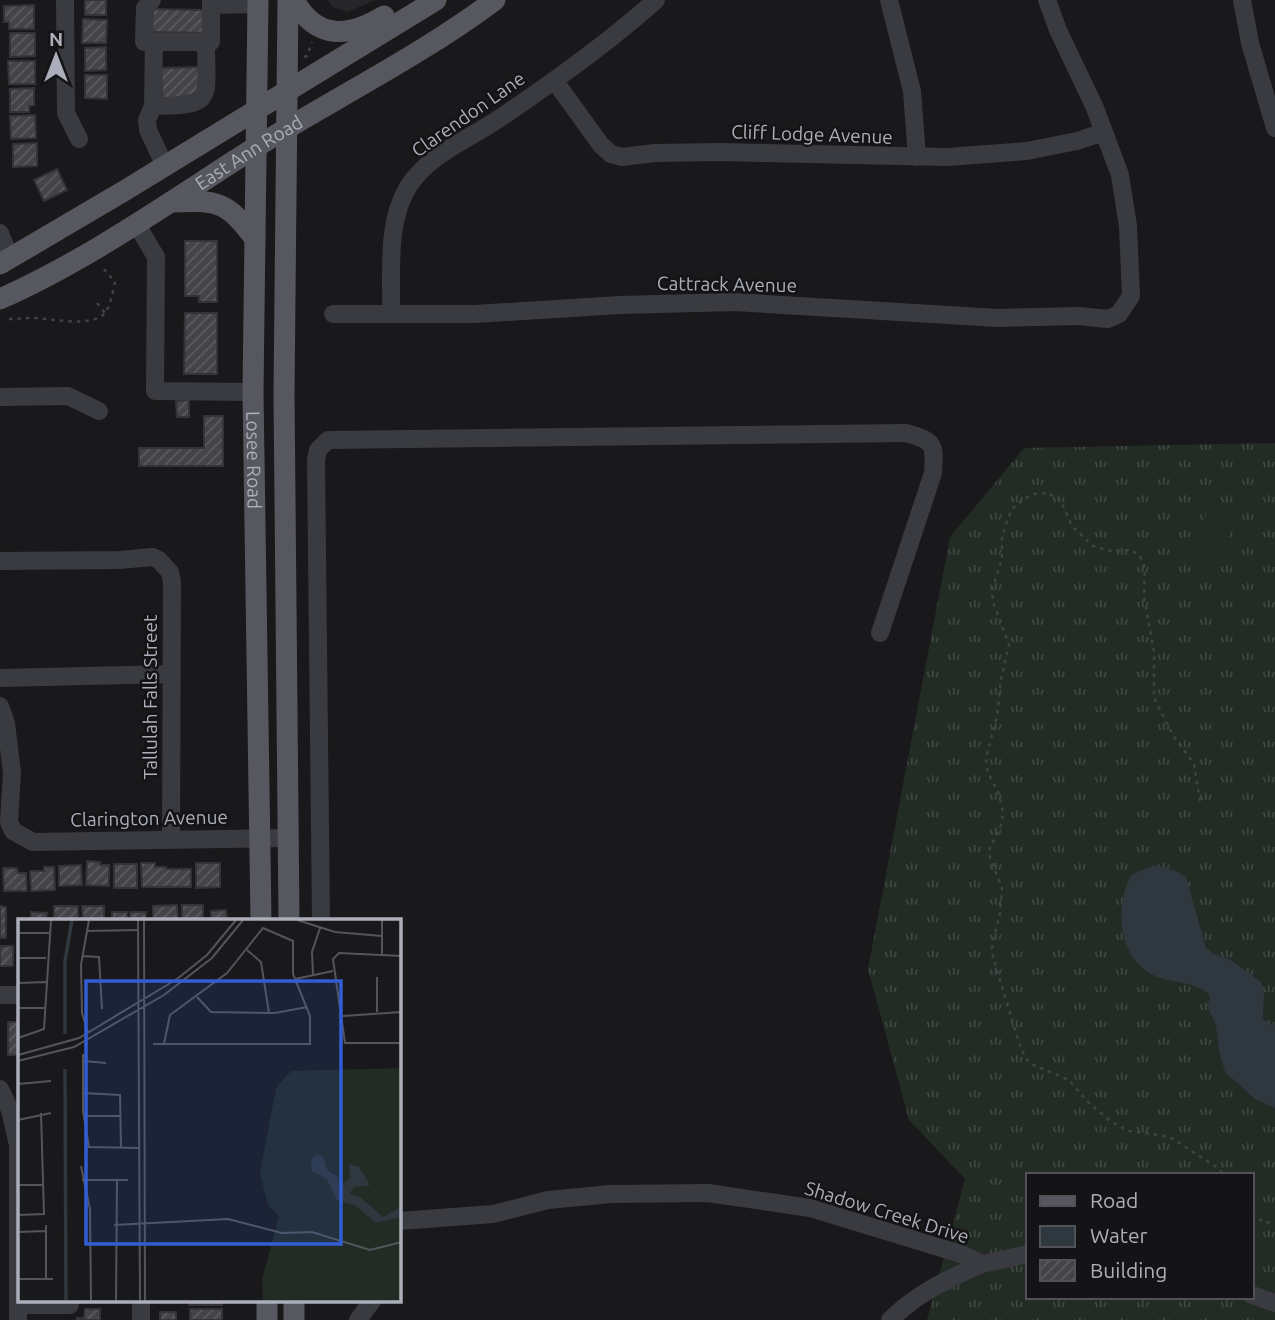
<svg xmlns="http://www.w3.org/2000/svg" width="1275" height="1320" viewBox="0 0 1275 1320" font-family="Ubuntu,sans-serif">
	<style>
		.built { fill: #262528 }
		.grass { fill: url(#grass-tufts); fill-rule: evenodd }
		.pitch { fill: #232b25 }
		.water { fill: #2f373f }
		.building { fill: url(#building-hatch); stroke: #343337; stroke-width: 2 }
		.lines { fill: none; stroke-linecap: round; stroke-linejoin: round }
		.path { stroke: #404247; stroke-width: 2.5; stroke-dasharray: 3.5 5; stroke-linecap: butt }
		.minor { stroke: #3a3b40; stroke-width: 18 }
		.major { stroke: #57585f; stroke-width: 21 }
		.labels { text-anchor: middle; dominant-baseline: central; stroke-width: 5; stroke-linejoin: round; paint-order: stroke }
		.street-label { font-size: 19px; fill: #acafba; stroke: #141416 }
		.inset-river { fill: none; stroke: #2f373f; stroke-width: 3.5 }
		.inset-road { fill: none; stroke: #54555b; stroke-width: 2 }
		.view { fill: #325dd4; fill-opacity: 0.15; stroke: #325dd4; stroke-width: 3.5 }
		.inset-edge { fill: none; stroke: #acafba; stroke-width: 3.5 }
	</style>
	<defs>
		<pattern id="grass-tufts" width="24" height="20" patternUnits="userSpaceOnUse" patternTransform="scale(1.75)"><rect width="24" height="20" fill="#232b25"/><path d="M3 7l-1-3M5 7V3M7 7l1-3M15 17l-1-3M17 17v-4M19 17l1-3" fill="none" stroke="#404743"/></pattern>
		<pattern id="building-hatch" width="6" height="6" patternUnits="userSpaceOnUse" patternTransform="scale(1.75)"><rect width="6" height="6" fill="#444448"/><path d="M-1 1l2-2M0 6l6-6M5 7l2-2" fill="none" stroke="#5c5c60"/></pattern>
	</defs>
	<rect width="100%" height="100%" fill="#19191b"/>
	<!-- built -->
	<path class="built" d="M327,0h49l-29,12 -14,-5z"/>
	<!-- grass -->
	<path class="grass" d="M1275,443v877h-348l38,-141 -56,-59 -41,-151 82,-432 74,-89zM1028,1175h224v122h-224z"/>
	<!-- pitch -->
	<path class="pitch" d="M1212,508c42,2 1,91 -25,53l1,-13 13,-18 5,-16z"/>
	<!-- water -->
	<path class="water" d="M1154,865l20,5 12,7 20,71 8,6 17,6 30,22 3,10 -1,27 7,6 5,-1v84l-20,-9 -30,-27 -6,-21 -3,-26 -9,-20 3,-6 -1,-5c-14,-12 -36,-11 -52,-17 -39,-16 -43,-68 -26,-102z"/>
	<!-- building -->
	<path class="building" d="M85,0h21v15h-21z
		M34,5v24h-25v-7h-5v-16z
		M152,9l51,1v23l-52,-1z
		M83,19l24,1 -1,23h-24z
		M10,33h25v23l-25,1z
		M106,47v23l-21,1v-23z
		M8,61h27v23h-26z
		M199,67l1,31 -38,1 -1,-31z
		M85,75h22v24l-22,-1z
		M34,88v17l-5,1v6h-19v-23z
		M35,115l1,23 -25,1 -1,-23z
		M37,143v23l-24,1v-23z
		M57,169l10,21 -23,11 -10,-21z
		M185,241h32v61h-18v-6h-14z
		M185,313h32v61h-33z
		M189,400v17h-12l-1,-16z
		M204,416h19v50h-84v-18h65z
		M87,861l13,1v3h9v21l-23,-1z
		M141,863h14v4h11v2h25v18h-49z
		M196,863h24v24l-24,1z
		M114,864h23v24h-23z
		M81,865l1,20 -23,1v-20z
		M44,867h10l1,23 -24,1 -1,-20h14z
		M3,868h14l1,5h8l1,18h-23z
		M177,905l1,15 -25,1v-15z
		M182,905h21v16l-21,-1z
		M0,906l6,1v31h-6z
		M54,906h24v15h-24z
		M82,906h22v15h-21z
		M226,910l1,11h-16v-10z
		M31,912l16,1 -1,8h-15z
		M112,912h15v9h-15z
		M130,912h16v9h-16z
		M0,946h13v20h-13z
		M8,1022h11v33h-11z
		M189,1301h33v4h-33z
		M85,1309h15v11h-23v-2h7z
		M190,1309h32v11h-32z
		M160,1312h16v8h-16z"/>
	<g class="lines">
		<!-- path -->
		<path class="path" d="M304,57l3,-1 5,-14
			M97,303l8,10
			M9,319c8,0 15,-1 23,-1 17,0 58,10 72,-4 6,-6 9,-23 11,-32l-13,-15
			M1200,801l-6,-37 -21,-29 -19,-37v-46l-10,-55 1,-29 -5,-12 -9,-6 -20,1 -18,-5 -21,-20 -11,-25 -13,-8 -14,1 -8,4 -13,10 -5,10 -6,19v22l-10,31 1,12 16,43 -1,4 -7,30 -4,37 -11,42 2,15 11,21 4,18 -1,11 -12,25 -1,7 13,33 -2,26 -8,30 1,13 28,92 8,14 40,17 18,21 23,20 19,10 31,4 11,3 44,28 10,9
			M1252,1214l10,7 13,3"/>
		<!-- minor -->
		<path class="minor" d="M65,0l1,113 13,26
			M152,0l-7,8 -1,34h67v-42
			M889,0l23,91 5,66
			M1242,0l8,43 25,85
			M211,5l47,-1
			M154,42l-1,64 -6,14 1,10 17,36
			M554,80l47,65 10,9 11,3 33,-4 64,-1 228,5 80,-6 50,-10 27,-9
			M153,106c63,0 53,-6 53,-64
			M136,223l20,34 -1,134 98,1
			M0,233l10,25
			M333,314h141l146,-9 115,-3 263,16 80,-2 30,3 11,-5 12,-18 -3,-70 -8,-51 -25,-67 -37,-78 -11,-30
			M391,314c1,-41 -5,-91 17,-127 21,-33 59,-47 89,-67 55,-37 110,-76 159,-120
			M0,397l68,-1 31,15
			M0,561l119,-1 34,-3 6,3 11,12 2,10 -1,256
			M0,678l170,-4
			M0,706l6,17 6,50 -3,49 4,9 20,11 255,-4
			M321,921l-5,-461 2,-10 10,-10 578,-7c29,8 29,11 27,40l-53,160
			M0,995h19
			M0,1089l10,21 8,35v175
			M399,1221l94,-7 55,-14 63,-6 97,-1 102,15 151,46 21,10 46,-10
			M1252,1295l23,8
			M18,1305h52
			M141,1320v-19
			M358,1320l14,-19
			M890,1320c26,-26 59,-42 92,-56"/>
		<!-- major -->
		<g class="major">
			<path id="s1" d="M258,0l-5,392 8,529"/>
			<path d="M288,0l-4,394 5,527"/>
			<path d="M294,0c23,41 55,37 90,16"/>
			<path d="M171,202c47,-2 56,-1 84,37"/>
			<path d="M0,264l124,-73 312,-191"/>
			<path id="s2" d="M0,299c90,-40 172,-99 256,-152 79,-49 164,-91 239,-147"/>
			<path d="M267,1301v19"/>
			<path d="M294,1301v19"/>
		</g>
	</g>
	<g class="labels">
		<!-- street labels -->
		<g class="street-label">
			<text transform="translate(468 114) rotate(-35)">Clarendon Lane</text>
			<text transform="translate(812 134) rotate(2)">Cliff Lodge Avenue</text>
			<text stroke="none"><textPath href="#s2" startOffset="289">East Ann Road</textPath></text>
			<text transform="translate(727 284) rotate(1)">Cattrack Avenue</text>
			<text stroke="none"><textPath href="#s1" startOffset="460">Losee Road</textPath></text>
			<text transform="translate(150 697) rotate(-90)">Tallulah Falls Street</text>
			<text transform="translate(149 818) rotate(-1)">Clarington Avenue</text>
			<text transform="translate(887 1212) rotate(17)">Shadow Creek Drive</text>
		</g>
	</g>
	<!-- overview -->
	<g transform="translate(18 919)">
		<rect width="383" height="383" fill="#19191b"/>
		<path d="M383,149v234h-138l-1,-22 17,-64 -11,-11 -8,-31 16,-86 15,-17z" fill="#232b25"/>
		<path d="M299,235l6,2 4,14 11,7 2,9 10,-8 -1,-14 10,3 11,18 -16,2 -5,7 11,3 23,20 18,-10v10l-25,6 -20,-17 -19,-6 -10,-21 -15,-8 -1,-12z" fill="#2f373f"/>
		<path class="inset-river" d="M47,115v-73l7,-41M47,150l1,233"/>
		<path class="inset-road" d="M120,1l2,382M126,1l1,382M279,1l38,12 47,4M69,12l50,-1M0,14h31M229,31l14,12 8,51M64,37l17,1 3,52M384,37l-63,-3 -6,6 12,84h57M364,38v-37M0,39h28M295,56l-1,-23 8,-24M277,60l38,-8M0,64l28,-1M179,78l14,15 64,1 32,-6M0,89h28M359,93v-35M325,97l59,-4M70,113l-6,-19 -1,-48 8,-45M0,119l26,-9 7,-109M135,125h157v-28l-17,-42v-33l-30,-13 -36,45 -57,42 -6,29M65,135v57l6,36 51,1M0,136l61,-17 98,-59 30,-24 29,-35M0,142l56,-14 90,-52 48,-37 31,-38M65,142l23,2M0,165l33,-3M65,174l37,2 1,53M66,197h36M0,201l33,-7M63,247l9,43 1,93M64,261h46M0,266h26M0,296l26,-1 -3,-101M96,306l114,-6 54,14 30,-1 58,18 32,-8M0,313l28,-1M0,360h35M28,360v-54M98,383l1,-123"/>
		<path class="view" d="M68,62h255v263h-255z"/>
		<rect width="383" height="383" class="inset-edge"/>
	</g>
	<!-- legend -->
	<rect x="1026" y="1173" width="228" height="126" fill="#141416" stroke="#515258" stroke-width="2"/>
	<rect x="1040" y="1196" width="35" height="10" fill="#57585f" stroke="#515258" stroke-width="2"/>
	<text x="1090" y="1208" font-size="21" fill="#acafba">Road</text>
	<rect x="1040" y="1226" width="35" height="21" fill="#2f373f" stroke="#515258" stroke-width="2"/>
	<text x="1090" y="1243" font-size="21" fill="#acafba">Water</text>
	<rect x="1040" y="1260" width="35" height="21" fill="url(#building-hatch)" stroke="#515258" stroke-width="2"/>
	<text x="1090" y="1278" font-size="21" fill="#acafba">Building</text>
	<!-- north arrow -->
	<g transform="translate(56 56)" stroke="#141416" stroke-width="5" paint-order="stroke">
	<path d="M0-5L12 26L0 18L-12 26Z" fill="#acafba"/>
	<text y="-10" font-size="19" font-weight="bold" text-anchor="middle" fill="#acafba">N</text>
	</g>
</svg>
